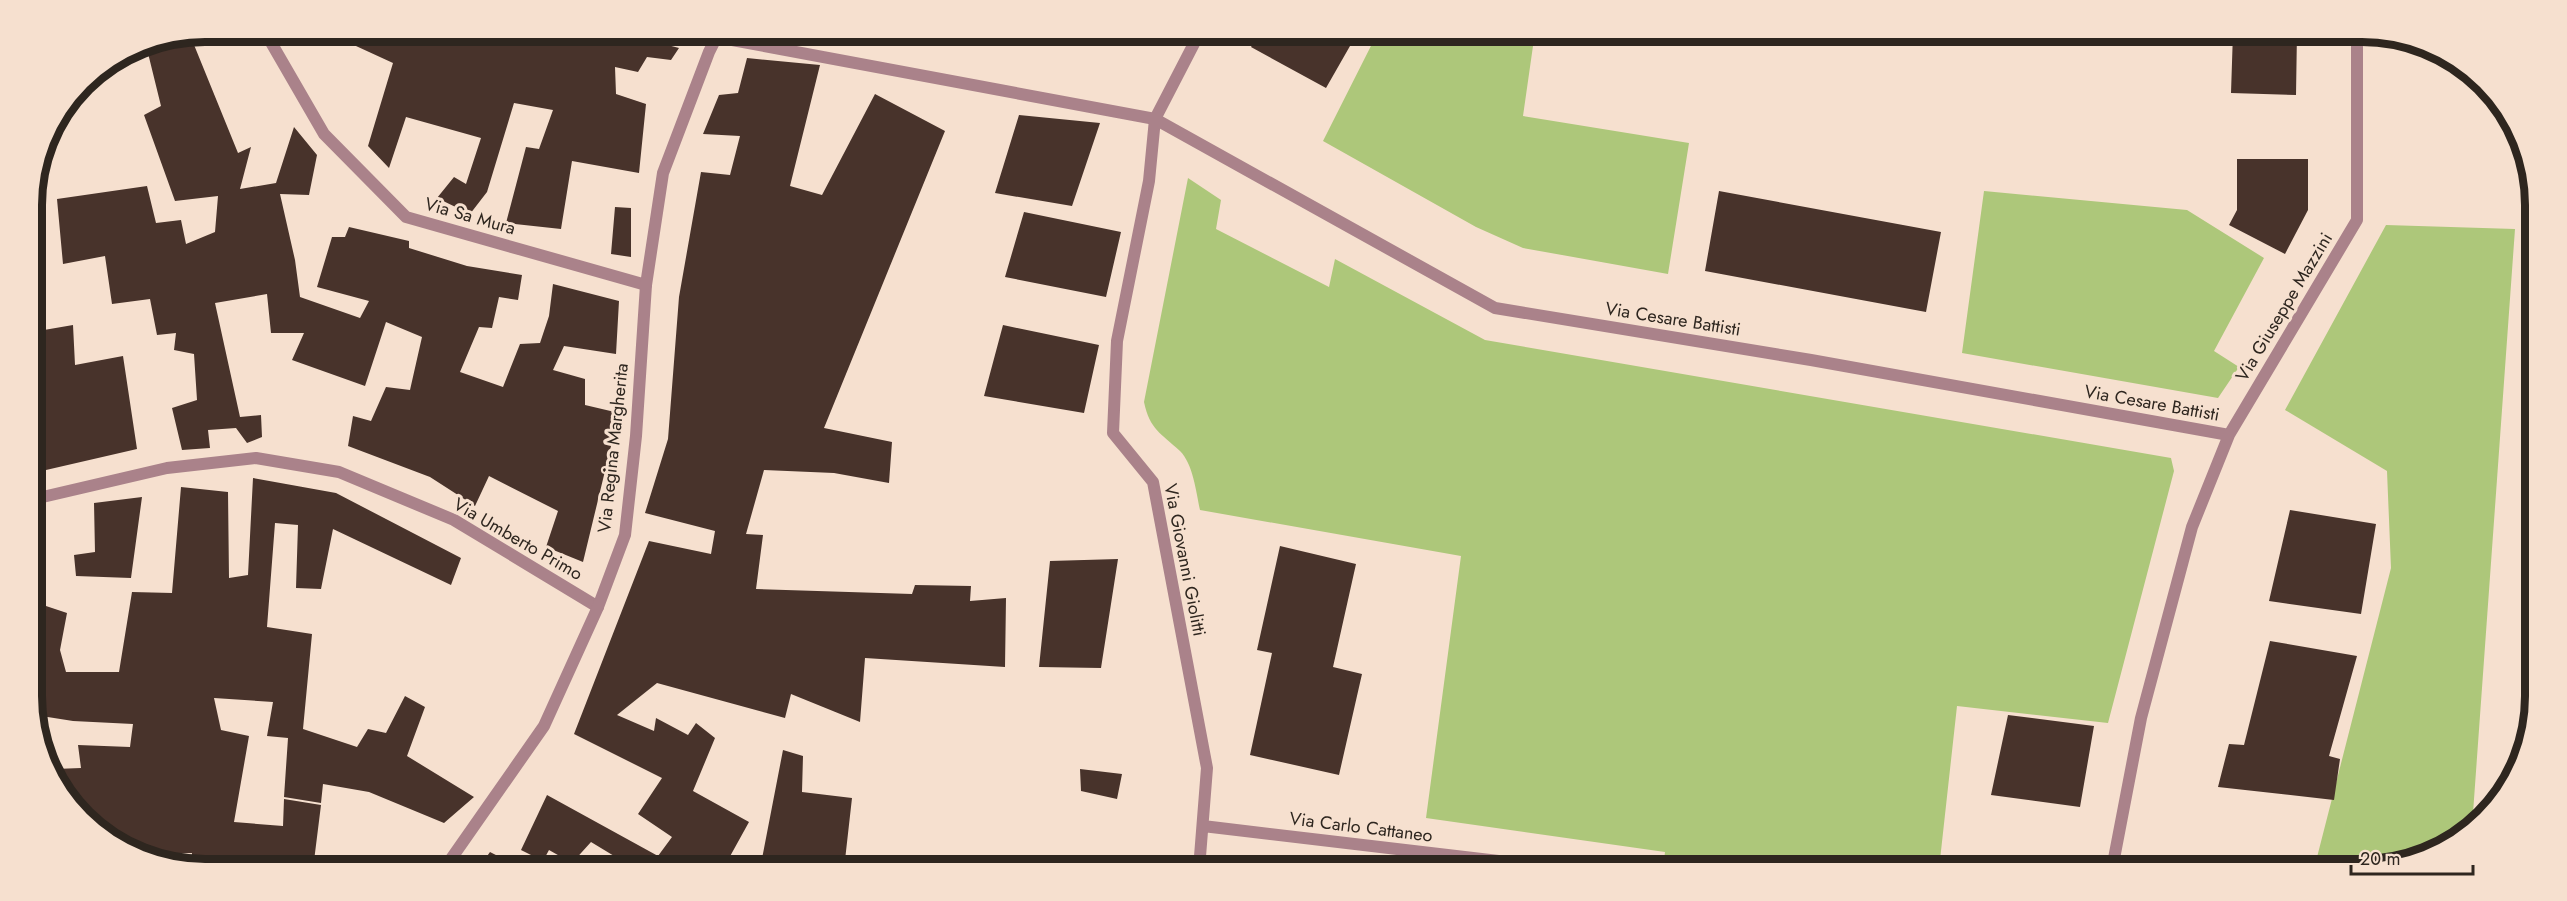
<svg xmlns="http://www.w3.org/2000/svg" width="2567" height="901" viewBox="0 0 2567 901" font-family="Jost,sans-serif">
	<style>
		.green { fill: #adc77a }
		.building { fill: #48332b }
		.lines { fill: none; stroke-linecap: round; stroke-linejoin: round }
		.service { stroke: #aa828a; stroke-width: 12 }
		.minor { stroke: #aa828a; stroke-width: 12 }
		.tertiary { stroke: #aa828a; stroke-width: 12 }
		.labels { text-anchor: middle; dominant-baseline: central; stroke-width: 6; stroke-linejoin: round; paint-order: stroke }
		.street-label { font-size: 18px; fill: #2e261f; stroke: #f6e0cf }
		.rim { fill: none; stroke: #2e261f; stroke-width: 8 }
	</style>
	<rect width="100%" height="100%" fill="#f6e0cf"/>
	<!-- green -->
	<path class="green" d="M1378,32h157l-12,84 166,27 -21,131 -145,-26 -47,-21 -153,-86z
		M1188,178l33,22 -5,29 113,58 6,-28 150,81 686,118 3,13 -66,252 -151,-17 -18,163h-276l2,-17 -239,-34 35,-262 -261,-46c-4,-19 -7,-46 -20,-59 -19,-18 -30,-21 -36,-49z
		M1984,191l203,19 77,48 -50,93 25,16 -21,31 -256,-45z
		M2386,225l129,4 -43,598c-6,8 -13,12 -22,17 -44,25 -86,25 -136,25l77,-301 -4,-97 -102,-61z"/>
	<!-- building -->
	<path class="building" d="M306,32h312l61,16 -8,12 -24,-3 -9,15 -23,-5 1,27 30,10 -7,69 -67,-12 -11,68 -55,-6 20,-76 13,2 14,-39 -39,-7 -27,89 -17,22 -33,-16 17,-21 12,7 15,-46 -75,-21 -17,51 -21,-22 25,-83 -61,-28 -20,8z
		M757,32h86v12l-86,-11z
		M1088,32h75l-4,14z
		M1260,32h98l-32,56 -75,-41z
		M2233,32h64l-1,63 -65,-2z
		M190,35l48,118 13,-6 -11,42 36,-6 18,-56 23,28 -8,40 -29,-1 15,66 5,37 60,21 9,-17 -52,-14 15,-50h13l4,-10 60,14v7l58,18 55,9 -4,25 -19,-3 -7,31 -13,-1 -19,45 43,15 17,-43 20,-1 9,-27 4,-32 66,17 -3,53 -52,-8 -11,24 32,9v26l34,8 -36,149 -37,-15 12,-36 -69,-35 -14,30 -45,-29 -82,-31 5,-30 18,5 15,-34 24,3 12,-53 -36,-15 -21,64 -73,-26 12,-27h-33l-4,-39 -52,9 25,114 21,-2 1,22 -15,6 -11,-15 -28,2 2,18 -28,2 -10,-42 25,-8 -3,-46 -20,-4 2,-17 -19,2 -7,-36 -38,5 -7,-48 -42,8 -6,-65 90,-13 9,37 25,-3 5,24 29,-12 3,-36 -43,5 -31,-86 17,-9 -15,-61 -17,6 10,-6z
		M747,58l73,7 -30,121 32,9 53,-101 70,37 -121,297 68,14 -3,41 -55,-10 -70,-3 -18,64 17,1 -7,54 156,5 3,-9 56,1 -1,15 36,-3 -1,69 -140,-9 -5,64 -69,-28 -6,24 -128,-35 -40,32 37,16 2,-13 32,17 8,-12 19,15 -22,53 56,31 -26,47h-103l4,-7 -33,-20 -19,21 -23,-13 -6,11 -22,-11 26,-55 111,61 14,-19 -34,-23 24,-36 -88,-44 75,-193 62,13 4,-23 -70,-18 23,-74 11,-142 22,-125 29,3 10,-39 -37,-2 16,-39 19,-2z
		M60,115l-3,28 -11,-1 4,-14z
		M1019,115l81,8 -28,83 -77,-13z
		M2237,159h71v51l-23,44 -56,-29 8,-15z
		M1719,191l222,41 -15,80 -221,-41z
		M615,207l16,1v49l-20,-3z
		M1024,212l97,20 -15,65 -101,-20z
		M32,218l12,112 29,-5 2,40 48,-9 14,93 -104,24z
		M1003,325l96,20 -15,68 -100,-17z
		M253,478l83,15 125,65 -10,27 -118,-56 -12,60 -25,-1 2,-63 -23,-2 -8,104 45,7 -9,95 54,18 11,-18 18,4 19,-37 20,11 -18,49 67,41 -30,26 -75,-31 -46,-8 -2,19 -37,-6 4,-59 -21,-2 6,-34 -59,-4 7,32 28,6 -15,86 49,4 1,-27 37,6 -8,64 -108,1 -14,-3 1,-14 -34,1 -2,7 -6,-1 -21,-14 1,-2h-5l-20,-14 -1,-6h-9l-20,-13 -20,-42 26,-1 -3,-23 52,2 3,-23 -60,-3 -38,-6 -1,-113 33,11 -7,37 6,22h53l13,-80 40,1 9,-106 47,5 1,86 19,-3z
		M142,497l-11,81 -55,-2 -2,-21 21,-3 -1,-49z
		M2290,510l86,14 -15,90 -92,-13z
		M1280,546l76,18 -23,103 29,7 -23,101 -89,-20 22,-102 -15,-3z
		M1118,559l-17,109 -62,-1 11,-106z
		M2270,641l87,15 -28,100 11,3 -6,41 -116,-13 11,-43 15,1z
		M2008,715l86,11 -14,81 -89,-12z
		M783,750l20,6 -1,36 50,6 -8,71h-84z
		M1080,769l42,5 -5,25 -36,-8z
		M490,852l33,17h-45z
		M2031,856l40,13h-44z"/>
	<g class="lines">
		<!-- service -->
		<path class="service" d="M684,32l32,5"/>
		<!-- minor -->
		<path class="minor" d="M265,32l59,102 82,83 240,68
			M716,37l439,82 340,189 316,52 418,75
			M34,499l133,-31 89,-10 83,14 115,48 144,87
			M1203,826l304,36 -1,7
			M1199,869l8,-101 -54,-286 -40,-49 4,-92 32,-160 6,-62 45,-87
			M2112,869l29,-151 51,-191 37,-92 128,-215v-188"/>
		<!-- tertiary -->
		<path class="tertiary" d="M444,869l100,-143 54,-119 27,-72 11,-99 10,-151 17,-112 46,-121 10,-20"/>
	</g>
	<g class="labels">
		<!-- street labels -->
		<g class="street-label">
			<text transform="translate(470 216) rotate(16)">Via Sa Mura</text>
			<text transform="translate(2284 307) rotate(-59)">Via Giuseppe Mazzini</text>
			<text transform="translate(1673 319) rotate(9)">Via Cesare Battisti</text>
			<text transform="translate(2152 403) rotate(10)">Via Cesare Battisti</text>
			<text transform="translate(613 448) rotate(-84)">Via Regina Margherita</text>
			<text transform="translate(518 539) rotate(30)">Via Umberto Primo</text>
			<text transform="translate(1185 560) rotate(79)">Via Giovanni Giolitti</text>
			<text transform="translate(1361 827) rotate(7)">Via Carlo Cattaneo</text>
		</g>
	</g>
	<!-- crop -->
	<path d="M0 0H2567V901H0ZM205 42H2362A163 163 0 0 1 2525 205V696A163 163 0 0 1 2362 859H205A163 163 0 0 1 42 696V205A163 163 0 0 1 205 42Z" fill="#f6e0cf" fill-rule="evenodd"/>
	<path class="rim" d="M205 42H2362A163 163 0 0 1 2525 205V696A163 163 0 0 1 2362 859H205A163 163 0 0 1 42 696V205A163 163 0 0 1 205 42Z"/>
	<!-- scale -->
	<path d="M2351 865v9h122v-9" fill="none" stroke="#2e261f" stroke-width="3"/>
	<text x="2360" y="865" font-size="18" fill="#2e261f" stroke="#f6e0cf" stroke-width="4.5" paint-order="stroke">20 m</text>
</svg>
